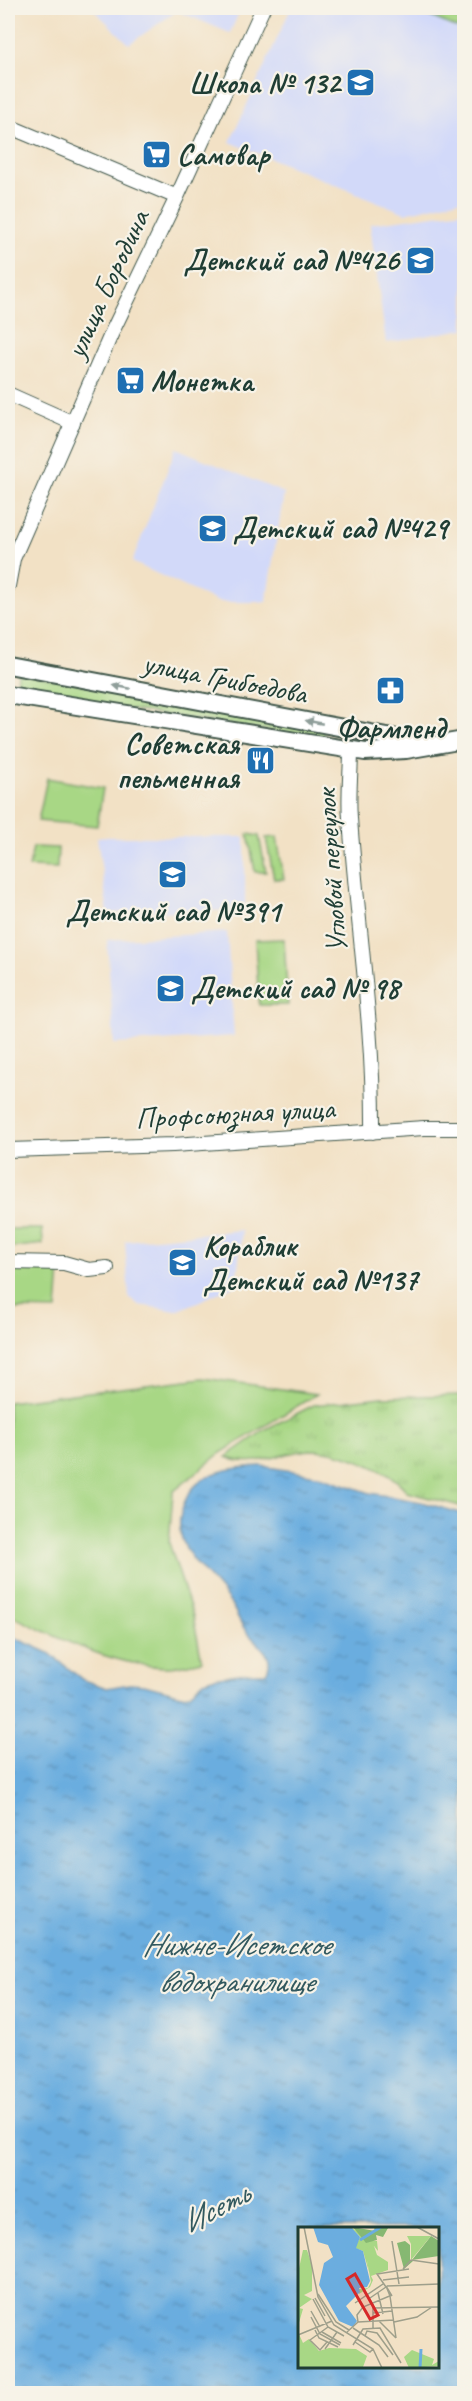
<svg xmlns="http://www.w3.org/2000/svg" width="472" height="2401" viewBox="0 0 472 2401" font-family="Caveat,sans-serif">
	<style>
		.built { fill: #d2d9f9 }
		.grass { fill: url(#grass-tufts); stroke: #648a5c; stroke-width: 1.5 }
		.green { fill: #a8d785; stroke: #648a5c; stroke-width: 1.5 }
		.water { fill: url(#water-ripples); stroke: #45758a; stroke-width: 1.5; fill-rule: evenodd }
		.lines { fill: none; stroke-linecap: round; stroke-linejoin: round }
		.minor-casing { stroke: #3f564a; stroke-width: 16 }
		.major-casing { stroke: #3f564a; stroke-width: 20 }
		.minor { stroke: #fff; stroke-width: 14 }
		.major { stroke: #fff; stroke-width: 16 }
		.oneway { fill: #8f9e9a }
		.labels { text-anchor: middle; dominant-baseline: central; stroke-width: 4.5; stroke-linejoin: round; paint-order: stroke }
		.poi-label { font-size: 30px; font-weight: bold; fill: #1f3d34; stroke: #f7f3e8; text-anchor: start }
		.street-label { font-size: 30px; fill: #1f3d34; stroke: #f7f3e8 }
		.water-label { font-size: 32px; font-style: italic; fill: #32595f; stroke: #f7f3e8 }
		.inset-river { fill: none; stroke: #6baddf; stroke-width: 3 }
		.inset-road { fill: none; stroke: #9e9f8b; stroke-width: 1.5 }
		.view { fill: #d62828; fill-opacity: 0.15; stroke: #d62828; stroke-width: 3 }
		.inset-edge { fill: none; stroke: #1f3d34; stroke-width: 3 }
	</style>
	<defs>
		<pattern id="grass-tufts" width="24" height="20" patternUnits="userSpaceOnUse" patternTransform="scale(1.5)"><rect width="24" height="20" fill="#a8d785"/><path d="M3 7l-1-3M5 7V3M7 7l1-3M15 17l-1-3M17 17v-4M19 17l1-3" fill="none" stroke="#90b973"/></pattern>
		<pattern id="water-ripples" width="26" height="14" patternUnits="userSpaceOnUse" patternTransform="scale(1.5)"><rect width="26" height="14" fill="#6baddf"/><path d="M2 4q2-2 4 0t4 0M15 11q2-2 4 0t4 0" fill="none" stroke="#578eb6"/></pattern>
	</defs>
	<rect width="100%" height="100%" fill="#f7f3e8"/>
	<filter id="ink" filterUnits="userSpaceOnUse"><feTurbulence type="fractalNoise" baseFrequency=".0167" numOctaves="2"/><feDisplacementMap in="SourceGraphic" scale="12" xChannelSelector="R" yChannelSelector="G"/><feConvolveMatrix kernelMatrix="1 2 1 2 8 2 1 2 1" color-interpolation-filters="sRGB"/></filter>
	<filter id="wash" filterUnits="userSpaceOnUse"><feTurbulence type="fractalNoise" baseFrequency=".008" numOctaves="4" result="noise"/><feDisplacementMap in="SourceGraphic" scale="24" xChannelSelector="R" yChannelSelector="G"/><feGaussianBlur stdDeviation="1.35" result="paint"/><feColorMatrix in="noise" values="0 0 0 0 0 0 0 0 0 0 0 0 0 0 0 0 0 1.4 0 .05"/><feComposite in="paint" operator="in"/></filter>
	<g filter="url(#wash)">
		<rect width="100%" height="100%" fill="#f2e1c5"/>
		<!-- built -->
		<path class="built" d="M92,8h149l-11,25 -53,-22 -48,33z
			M291,8h173v191l-59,14 -175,-71z
			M464,211v118l-78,14 -16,-119z
			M176,448l108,45 -18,109h-48l-86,-40z
			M97,837h148v73l-137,3z
			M227,932l7,104 -120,8 -7,-104z
			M242,1230l-6,55 -59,26 -38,-6 -10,-8 -4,-56z"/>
		<!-- grass -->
		<path class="grass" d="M464,1395v112l-57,-15c-14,-22 -69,-42 -95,-42 -29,1 -58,20 -86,7l40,-28 48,-24 68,-8z"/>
		<!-- green -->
		<path class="green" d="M411,8h21l23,10 9,1v9h-7z
			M18,673l307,55 -2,11 -306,-47z
			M47,778l56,10 -6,38 -59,-5z
			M248,834l11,2 7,36h-11z
			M277,837l7,42h-10l-8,-41z
			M33,847l25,1 -1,20 -28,-1z
			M284,939l4,66h-29l-4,-65z
			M8,1229h34l1,15 -35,4z
			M8,1268l52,2 -3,40 -49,-1z
			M203,1378l114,16 -98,60 -46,38 -4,51 24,73 9,45c-12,2 -25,7 -37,6 -55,-2 -109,-30 -157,-53v-212z"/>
		<!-- water -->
		<path class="water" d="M261,1466l56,9 53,18 51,9 43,12v879h-456v-758l41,18 34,27 24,8 23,-4 14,1 38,10 7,-1 15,-13 8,-3 34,-5h20c11,-18 -9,-28 -19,-41 -7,-8 -10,-19 -16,-28 -23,-34 -68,-58 -45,-105 14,-29 46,-31 75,-33zM300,2228h138v138h-138z"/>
	</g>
	<g filter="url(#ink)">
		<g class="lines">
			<defs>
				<path id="minor" d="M8,126l169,71
					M8,394l65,29
					M8,586l5,-27 100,-229 64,-133 86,-189
					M351,750c0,22 -3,46 -1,68 7,105 24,209 23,314
					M8,1150l165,-5 251,-17h40
					M8,1262l56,1 25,7 18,-2"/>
				<path id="major" d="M8,665l416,78
					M8,695l357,57 41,-2 58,-10"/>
			</defs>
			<!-- minor casing -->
			<use href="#minor" class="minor-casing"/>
			<!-- major casing -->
			<use href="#major" class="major-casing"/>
			<!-- minor -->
			<use href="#minor" class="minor"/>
			<!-- major -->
			<use href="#major" class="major"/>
		</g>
		<!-- one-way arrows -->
		<defs><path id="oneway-solid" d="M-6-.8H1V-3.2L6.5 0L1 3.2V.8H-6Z" transform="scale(1.5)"/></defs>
		<g class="oneway">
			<use href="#oneway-solid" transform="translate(122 687) rotate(-169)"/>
			<use href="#oneway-solid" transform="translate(314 722) rotate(-169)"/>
		</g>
	</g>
	<!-- icons -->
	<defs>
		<symbol id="school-square" viewBox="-11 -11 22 22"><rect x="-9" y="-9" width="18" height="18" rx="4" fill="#1f6fb2" stroke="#f7f3e8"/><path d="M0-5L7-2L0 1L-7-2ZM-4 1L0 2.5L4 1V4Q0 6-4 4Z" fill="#fff"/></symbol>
		<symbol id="supermarket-square" viewBox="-11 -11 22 22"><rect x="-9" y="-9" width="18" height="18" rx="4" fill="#1f6fb2" stroke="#f7f3e8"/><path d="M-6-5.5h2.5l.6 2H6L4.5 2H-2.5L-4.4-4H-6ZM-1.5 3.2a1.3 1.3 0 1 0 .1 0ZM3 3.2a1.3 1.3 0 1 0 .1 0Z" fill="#fff"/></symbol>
		<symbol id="pharmacy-square" viewBox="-11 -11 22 22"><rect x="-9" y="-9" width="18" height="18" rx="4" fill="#1f6fb2" stroke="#f7f3e8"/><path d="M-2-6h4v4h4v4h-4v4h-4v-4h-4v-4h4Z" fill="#fff"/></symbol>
		<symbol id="restaurant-square" viewBox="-11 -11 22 22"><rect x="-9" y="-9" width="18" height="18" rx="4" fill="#1f6fb2" stroke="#f7f3e8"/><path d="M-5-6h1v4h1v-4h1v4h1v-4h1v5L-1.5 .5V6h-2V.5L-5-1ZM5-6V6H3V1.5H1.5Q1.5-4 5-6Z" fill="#fff"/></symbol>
	</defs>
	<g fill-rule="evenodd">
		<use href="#school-square" x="344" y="66" width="33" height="33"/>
		<use href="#supermarket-square" x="140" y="138" width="33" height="33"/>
		<use href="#school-square" x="404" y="244" width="33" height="33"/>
		<use href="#supermarket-square" x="114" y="364" width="33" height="33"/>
		<use href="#school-square" x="196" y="512" width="33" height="33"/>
		<use href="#pharmacy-square" x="374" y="674" width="33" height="33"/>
		<use href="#restaurant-square" x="244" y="744" width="33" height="33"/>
		<use href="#school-square" x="156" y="858" width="33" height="33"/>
		<use href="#school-square" x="154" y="972" width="33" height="33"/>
		<use href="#school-square" x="166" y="1246" width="33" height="33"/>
	</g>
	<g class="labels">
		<!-- poi labels -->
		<g class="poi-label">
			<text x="340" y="83" text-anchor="end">Школа № 132</text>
			<text x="177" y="155">Самовар</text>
			<text x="399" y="260" text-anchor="end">Детский сад №426</text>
			<text x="151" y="381">Монетка</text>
			<text x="233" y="528">Детский сад №429</text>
			<text x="391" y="728" text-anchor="middle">Фармленд</text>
			<text x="239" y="744" text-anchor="end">Советская<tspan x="239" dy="34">пельменная</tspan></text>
			<text x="173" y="911" text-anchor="middle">Детский сад №391</text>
			<text x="191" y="988">Детский сад № 98</text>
			<text x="203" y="1246">Кораблик<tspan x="203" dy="34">Детский сад №137</tspan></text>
		</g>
		<!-- street labels -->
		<g class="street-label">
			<text transform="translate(107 284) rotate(-65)">улица Бородина</text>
			<text transform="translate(225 678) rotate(11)">улица Грибоедова</text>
			<text transform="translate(331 871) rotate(-94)">Угловой переулок</text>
			<text transform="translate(235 1113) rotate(-3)">Профсоюзная улица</text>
		</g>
		<!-- water labels -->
		<g class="water-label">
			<text x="236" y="1944">Нижне-Исетское<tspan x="236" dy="37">водохранилище</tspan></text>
			<text transform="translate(215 2208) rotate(-28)">Исеть</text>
		</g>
	</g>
	<!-- overview -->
	<g transform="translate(298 2227)">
		<rect width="141" height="141" fill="#f2e1c5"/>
		<path d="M53,0l13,9 6,-3 -6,8h13l1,10 -4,-5 -7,13 2,13 -6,-21 -8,-3 5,-11z" fill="#a8d785"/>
		<path d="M55,0l22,4 -1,-4 14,1 -5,9 -7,-2 1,5 -11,3zM133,9l8,5v15l-27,4zM107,14l5,4v16h3l-9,8 -7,-26z" fill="#86b872"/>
		<path d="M114,123l22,9 -2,6 7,-4v5l-30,2 -5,-11z" fill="#a8d785"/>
		<path d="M109,9h24l-20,24v-16zM76,19l3,9 11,7v8l-17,6 2,4 -3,7 -11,7v-5l9,-1 3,-6 -6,-32zM5,23h4l5,15v26l-8,4 8,4 -13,9 4,1 -5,17v-53zM0,105l5,11 6,-4 10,12 10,-3 27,1 11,7 -4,11 -65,1z" fill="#a8d785"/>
		<path d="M15,0h38l9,10 -4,11 7,3 7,30 -3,6 -8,1 1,4 -14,14 11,15 -4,6 -14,-6 -20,-36 5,-22 9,-6 -5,-12 -10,-3z" fill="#6baddf"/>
		<path class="inset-river" d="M62,13l21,-13M122,141l1,-19"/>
		<path class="inset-road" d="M6,0l14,70 16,28 39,24 9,19M119,0l22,12M94,14l7,43M105,42l8,-9 28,4M85,53l26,-3M89,59l52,-2M88,60l-9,-13 32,-5M68,66l7,12v23M80,66l5,21M20,67l18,28 13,8M92,69l6,42M92,69l-4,-10 6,10M17,71l10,18M72,71l16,-11M15,72l15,28 16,9M57,76l28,-19M75,81l66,-1M13,84l9,16M75,86l19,-2M13,90l9,17 20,11M81,94l17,17M60,95l36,-2M96,95l23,-5 15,-10M55,101l26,17 9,12M17,103l4,8 19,9M24,105l19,11M49,105l11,-10 -1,-7 6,-8 29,-12M0,108l34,-14M67,109l2,-5 10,2 16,22M29,115l-7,8 -10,-10 18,-13M57,115l15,10 3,-3M55,118l10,-16 17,-1 21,35M27,122l12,-17"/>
		<path class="view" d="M57,47l23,41 -8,4 -23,-40z"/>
		<rect width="141" height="141" class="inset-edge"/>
	</g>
	<!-- margin -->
	<rect width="472" height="2401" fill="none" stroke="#f7f3e8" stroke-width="30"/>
</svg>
